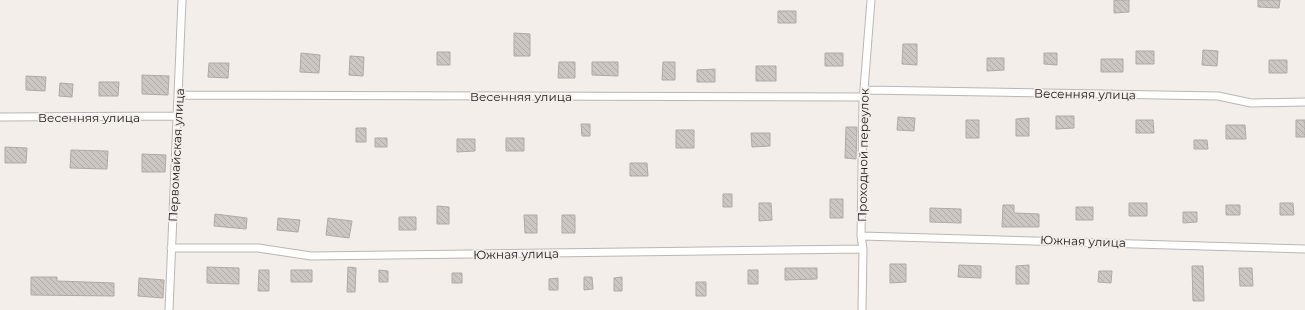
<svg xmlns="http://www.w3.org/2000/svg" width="1305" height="310" viewBox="0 0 1305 310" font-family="Montserrat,sans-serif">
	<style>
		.building { fill: url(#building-back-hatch); stroke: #afaaa7 }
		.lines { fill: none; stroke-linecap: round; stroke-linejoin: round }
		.street-casing { stroke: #bcb6b3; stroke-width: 9 }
		.street { stroke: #fff; stroke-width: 7 }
		.labels { text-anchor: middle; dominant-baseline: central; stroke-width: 3.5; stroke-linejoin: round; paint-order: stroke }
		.street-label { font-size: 12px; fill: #1d1b19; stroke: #f4eeeb }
	</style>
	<defs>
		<pattern id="building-back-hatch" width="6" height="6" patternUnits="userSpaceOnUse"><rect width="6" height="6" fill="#cdc7c4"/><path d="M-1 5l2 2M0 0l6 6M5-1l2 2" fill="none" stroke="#b0aaa8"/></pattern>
	</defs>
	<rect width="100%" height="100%" fill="#f4eeeb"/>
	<!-- building -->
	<path class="building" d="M1114,0h15v12l-15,1z
		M1258,0h22l-1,8 -21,-1z
		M778,11h18v12h-18z
		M514,33l16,1v22h-16z
		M903,44h14v21l-15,-1z
		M1203,50l15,1 -1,15 -15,-1z
		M1136,51h18v13h-18z
		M437,52h13v13h-13z
		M301,53l19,2 -1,18 -19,-1z
		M825,53h18v13h-18z
		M1044,53h13v12l-13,-1z
		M350,56l14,1 -1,19 -14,-1z
		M987,58h17v12l-17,1z
		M1101,59h22v13h-22z
		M1269,60h18v13h-18z
		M559,62h16v16h-17z
		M592,62h26v14l-26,-1z
		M663,62h12v18h-13z
		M209,63h20l-1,15 -20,-1z
		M756,66h20v15h-20z
		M715,69v13h-18v-12z
		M142,75l27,1 -1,19 -26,-1z
		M26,76l20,1 -1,14 -19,-1z
		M99,82h20l-1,14h-19z
		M60,83l13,1 -1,13 -13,-1z
		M1056,116h18v12l-18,1z
		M898,117l17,1 -1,13 -17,-1z
		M1029,118v18h-13v-17z
		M966,120h13v18h-13z
		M1136,120h17l1,13h-18z
		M1296,120h9v17h-9z
		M581,124h9v12h-8z
		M1226,125h19l1,14h-20z
		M846,127h11l-1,32 -11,-1z
		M356,128h10v14h-10z
		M676,130h18v18h-18z
		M751,133h19v13l-18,1z
		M375,138h12v9h-12z
		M506,138h18v13h-18z
		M457,139h18v12l-18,1z
		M1194,140h13l1,9h-14z
		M5,147l22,1 -1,15h-21z
		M71,150l37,1 -1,18 -37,-1z
		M142,154l24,1 -1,17h-23z
		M630,163h17l1,13h-18z
		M723,194h9v13h-9z
		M830,199h13v19h-13z
		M759,203h12l1,17 -13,1z
		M1129,203h18v13h-18z
		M1280,203h13l1,12h-14z
		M1003,205h11v8l25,1v13h-37z
		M1226,205h14v10h-14z
		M437,206l12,1v17h-12z
		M1076,207h17v13h-17z
		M930,208l31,1v14l-31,-1z
		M1183,212h14v10l-14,1z
		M215,214l32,4 -1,11 -32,-3z
		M524,215h13v18h-12z
		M562,215h13v18h-13z
		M399,217h17v13h-17z
		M278,218l22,2 -2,12 -21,-2z
		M328,218l24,3 -3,17 -23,-3z
		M890,264h16v18l-16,1z
		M959,265l22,1v12l-23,-1z
		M1029,265v19h-13v-18z
		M1192,266h11l1,35h-11z
		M207,267l32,1v16l-32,-1z
		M348,267l8,1 -1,24h-8z
		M785,268h32v11l-32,1z
		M1239,268h13l1,18h-13z
		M259,270h10v21h-11z
		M291,270h21v12h-21z
		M379,270l9,1v11h-9z
		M748,270h10v14h-10z
		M1099,271h13l-1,12 -13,-1z
		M452,273h10v10h-10z
		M31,277h26v4l57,2v13l-83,-1z
		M584,277h8l1,12 -9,1z
		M622,277v14h-8v-13z
		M139,278l25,2 -1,18 -25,-2z
		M558,278v12h-9v-11z
		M696,282h10v14h-10z"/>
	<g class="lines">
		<defs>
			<path id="street" d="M864,90l354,6 33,7 54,-1
				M179,95l684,2
				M0,117l178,-1
				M861,236l444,13
				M171,248h87l53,8 552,-7
				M169,310l13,-310
				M862,310l1,-61 -2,-13 2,-134 8,-102"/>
		</defs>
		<!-- street casing -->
		<use href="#street" class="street-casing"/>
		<!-- street -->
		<use href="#street" class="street"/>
	</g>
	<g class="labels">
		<!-- street labels -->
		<g class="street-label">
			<text transform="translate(1085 94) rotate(1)">Весенняя улица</text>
			<text x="521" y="96">Весенняя улица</text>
			<text x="89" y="117">Весенняя улица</text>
			<text transform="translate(176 155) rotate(-87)">Первомайская улица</text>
			<text transform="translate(863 155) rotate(-89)">Проходной переулок</text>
			<text transform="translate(1083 241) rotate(2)">Южная улица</text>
			<text transform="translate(516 254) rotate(-1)">Южная улица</text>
		</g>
	</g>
</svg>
